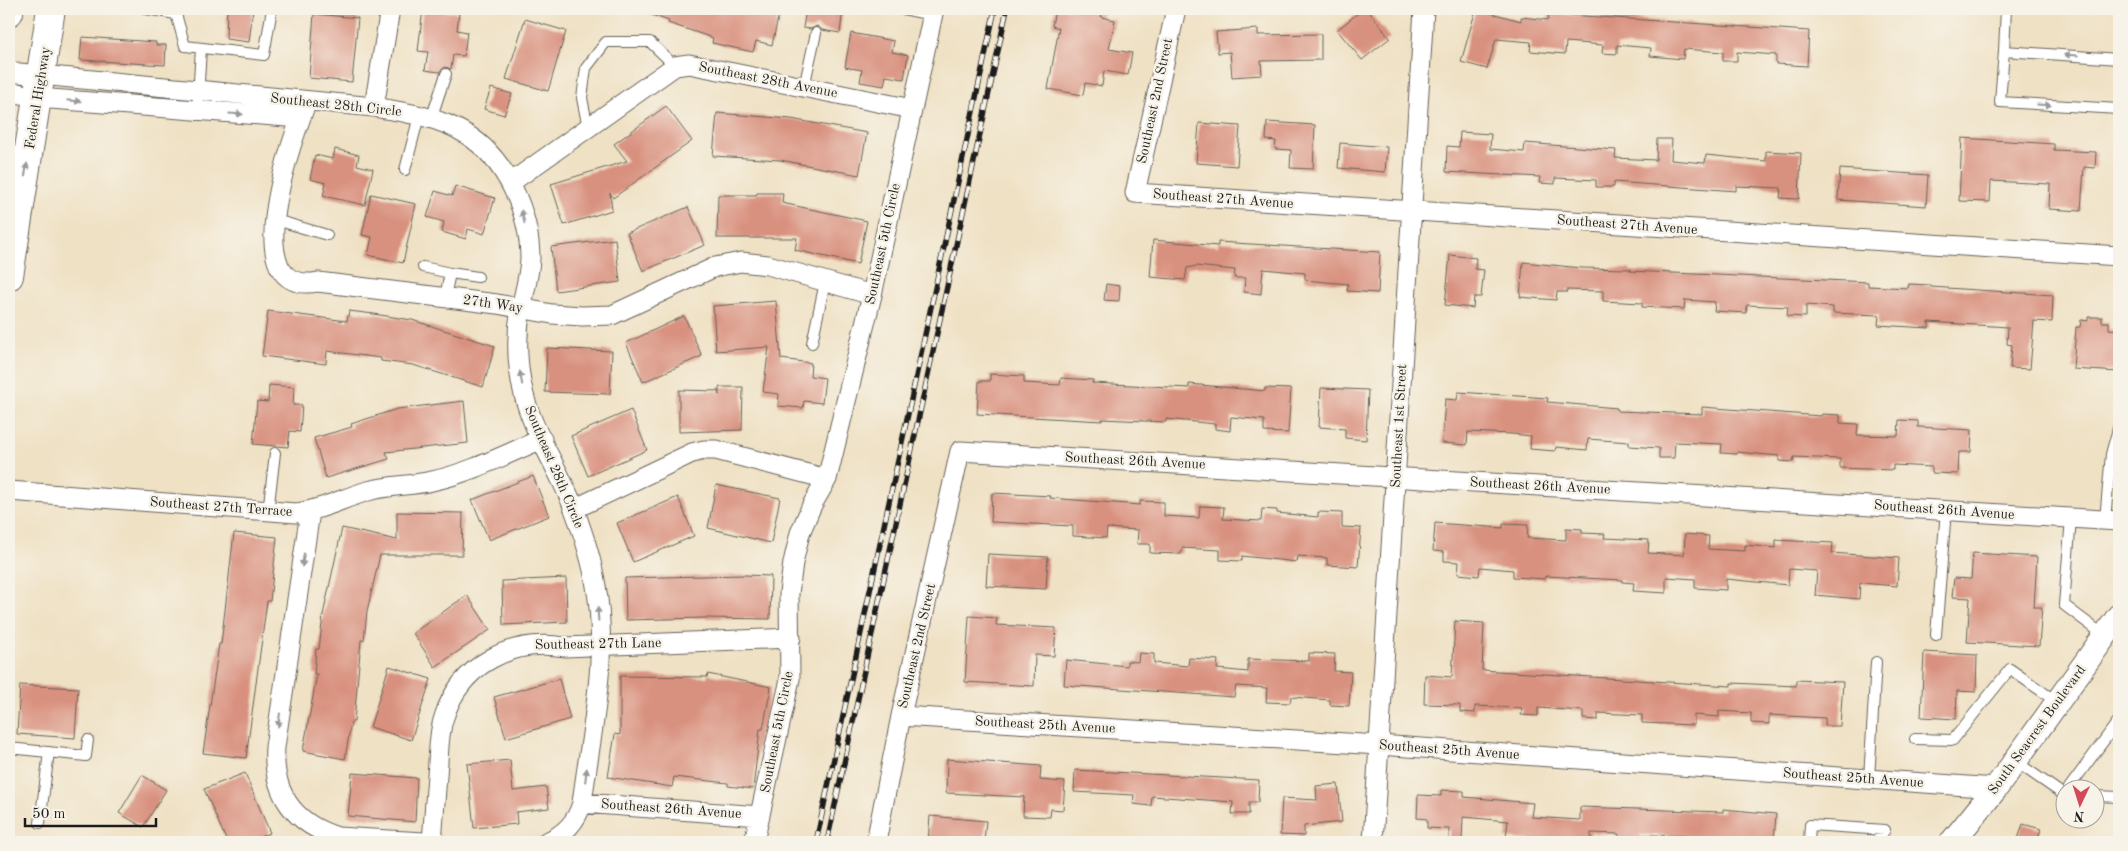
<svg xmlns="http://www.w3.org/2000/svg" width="2128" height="851" viewBox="0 0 2128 851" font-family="'Old Standard TT',serif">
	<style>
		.building { fill: #d9917f }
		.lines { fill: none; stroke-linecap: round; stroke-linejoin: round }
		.service-casing { stroke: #666157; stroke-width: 12 }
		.minor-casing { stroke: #666157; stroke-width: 21 }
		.tertiary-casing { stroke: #666157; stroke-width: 26 }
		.primary-casing { stroke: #666157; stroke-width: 30 }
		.service { stroke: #fff; stroke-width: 10 }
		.minor { stroke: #fff; stroke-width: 19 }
		.tertiary { stroke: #fff; stroke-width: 24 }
		.primary { stroke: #fff; stroke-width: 28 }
		.rail-casing { stroke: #1c1c1c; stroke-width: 5.5 }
		.rail { stroke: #f7f3e8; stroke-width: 4; stroke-dasharray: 11; stroke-linecap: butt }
		.oneway { fill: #999 }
		.labels { text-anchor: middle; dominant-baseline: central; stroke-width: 5; stroke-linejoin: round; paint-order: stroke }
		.street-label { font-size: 14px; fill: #1c1c1c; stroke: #f7f3e8 }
	</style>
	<rect width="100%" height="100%" fill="#f7f3e8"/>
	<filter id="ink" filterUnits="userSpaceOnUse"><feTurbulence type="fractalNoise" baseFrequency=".02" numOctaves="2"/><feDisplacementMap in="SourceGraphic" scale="10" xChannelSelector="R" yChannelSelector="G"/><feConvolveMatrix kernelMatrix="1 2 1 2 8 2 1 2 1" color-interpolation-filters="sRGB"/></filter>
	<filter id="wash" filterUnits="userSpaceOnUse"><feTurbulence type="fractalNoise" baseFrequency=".0096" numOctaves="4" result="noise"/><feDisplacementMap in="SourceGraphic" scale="20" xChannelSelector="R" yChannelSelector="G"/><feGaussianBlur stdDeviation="1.12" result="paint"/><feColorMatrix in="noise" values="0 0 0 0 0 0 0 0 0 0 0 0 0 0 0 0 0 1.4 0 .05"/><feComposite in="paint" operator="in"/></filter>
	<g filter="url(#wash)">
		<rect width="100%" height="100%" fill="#efe1c4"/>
		<g id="blocks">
			<!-- building -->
			<path class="building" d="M227,9h26l-4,33 -23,-3z
				M423,9l36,4 -2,17 10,2 -3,24 -11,-1 -2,14 -6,-2 -6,5 -14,-2 3,-18 -10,-1z
				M640,9h81l15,3 1,-3h43l-8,36 -16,-4 -3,11 -41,-9 1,-5 -45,-15 1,-2 -29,-10z
				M806,9h37l-3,24 -18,-3 -5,-4 -6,3 -8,-1z
				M1055,9h48l-2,8 14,3 -6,29 23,4 -4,22 -24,-4 -2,15 -17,-3 -2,12 -35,-6 11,-61 -7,-2z
				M1363,9h4l23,29 -28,22 -25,-30z
				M1476,9l45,12v-4l27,3 1,-8 20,3 240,16 -2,35 -31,-2v-9l-39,-3v9h-14v-9l-39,-3 -1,10 -33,-3 1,-8 -34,-3v9l-15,-1 1,-8 -37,-3 -1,12 -35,-3 1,-9 -35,-3 -9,30 -26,-7z
				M314,14l44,4 -6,64 -43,-4z
				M525,19l41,12 -18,60 -42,-12z
				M1258,29v6l63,-1v26l-60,1 1,14 -30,2 -2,-25 -12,1 -2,-21z
				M851,33l43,8 -2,11 16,3 -4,24 -18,-3 -2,10 -24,-4 2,-12 -17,-3z
				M82,37l74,5v3h10l-1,20 -85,-5z
				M491,88l21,6 -8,21 -20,-6z
				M666,106l26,35 -79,57 -3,-5 2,17 -48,15 -13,-41 76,-23 -13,-17z
				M717,113l74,6 76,14 -8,42 -79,-15 -67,-4z
				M1267,122l48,3 -2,44 -23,-1 1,-18 -16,-1 1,-8 -10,-1z
				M1199,123l41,3 -3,40 -41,-3z
				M1460,132l31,2 -1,15 34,3 1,-9 91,7 -1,8 41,2 1,-21h15l-1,21 34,3 1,-8 60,6v-10l35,2 -2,46 -19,-1 1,-10 -45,-2v5l-122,-9v5h-18v-7l-41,-2v6l-16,-1 1,-6 -94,-5 1,-26 12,1z
				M1962,138l92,6v6l42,2 -1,16 -11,-1 -3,44 -32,-2 1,-25 -59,-3 -1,21 -31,-1z
				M1340,143l47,4 -2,25 -47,-4z
				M335,149l24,6 -2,10 16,4 -8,36 -42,-9 3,-13 -16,-4 5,-24 18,4z
				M1840,169l88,6 -2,31 -88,-6z
				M455,186l40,12 -11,36 -16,-5 -2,10 -24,-7 2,-10 -17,-5 8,-26 17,5z
				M757,193h26l-1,10 85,18 -9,43 -63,-14 2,-12h-80l1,-43h38z
				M371,194l45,10 -13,59 -35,-8 4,-18 -10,-2z
				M688,207l17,38 -62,26 -16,-38z
				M615,239l5,43 -64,9 -5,-44z
				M1153,240l65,6v-4l162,10 -2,41 -31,-2 1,-7 -43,-4v-7l-42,-4 -2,25 -17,-2 1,-14h-11l1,-8 -39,-4 -9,2 -2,12 -35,-3z
				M1450,255l26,3 -1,11 9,1 -3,27h-7l-1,11 -28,-3z
				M1523,262l58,6 50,1 -1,2 238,11v4l40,2 1,-4 22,1v2l122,8 -1,27 -18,-1 -4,48 -20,-1 2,-23 -5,-1 1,-17 -79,-5v6l-51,-3 1,-10 -46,-2v-6l-27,-2v12l-19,-1 1,-9 -41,-2 -1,8 -32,-2 1,-9 -30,-2 -1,9 -42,-2v-4l-39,-2v-10l-36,-1v2h-10l-1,8 -36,-3z
				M1106,284l14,2 -1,15 -15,-1z
				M776,301l5,58 30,4 -1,13 15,2 -3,25 -18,-2 -1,7 -25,-2 1,-12 -16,-2 6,-45 -53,4 -3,-45z
				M268,311l79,10 2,-10 25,3 38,6 83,26 -12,41 -70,-22 -32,-4v-3l-54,-7 -1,13 -64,-8z
				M684,316l18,40 -59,26 -17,-39z
				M2088,317h14v5h7v7l10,1v42l-46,-3 3,-42h4l1,-7 7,1z
				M547,348l65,3 -2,43 -65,-2z
				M990,374l34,2v7l36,2 1,-7 32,2 -1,3 97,5v-4l76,7v-3l26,1 -3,44 -24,-1v-12l-33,-3 -1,14 -15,-2v-5l-49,-5v3l-64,-3v2l-125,-7 2,-33h11z
				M269,385l25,2 -1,18h9l-2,27 -10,-1 -2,16 -35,-3 4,-43 11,1z
				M719,387h24l-1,43 -63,2v-42l39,1 1,4z
				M1321,388l47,2 -2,50 -21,-2v-9l-26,-2z
				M1458,392l90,6 -1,4 70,6v3l85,3v-7l119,9 1,-2 18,1v8l18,1 -1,11 41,1 1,-16 19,1v6l54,3 -1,22h-12l-1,22 -26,-1v-6l-39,-2v5l-53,-2v-9l-46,-2 -1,5 -14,-1v-5l-42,-4v2l-16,-1 1,-9 -47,-2 -1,16h-15v-10l-30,-2v-4l-41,-3 -1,11 -31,-3 -1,4 -25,-2 1,-13 -19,-2 -44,-2 -1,13 -25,-2 3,-44 12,1z
				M464,401l4,42 -82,9 3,7 -63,19 -12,-40 38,-11 -1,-3 46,-15z
				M631,410l16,40 -59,26 -17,-40z
				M533,476l16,40 -60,24 -17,-40z
				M716,485l64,13 -9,45 -63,-15z
				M992,493l59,3 -1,2 90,7v-4l24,1v14l35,2 1,-12 24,1 -1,12 38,2 1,-12 15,1v3l41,4v-5l24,1v14l19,1 -3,39 -31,-2v-7l-29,-2 -1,6 -55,-6v5l-22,-1v-10l-38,-2 -1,6 -31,-1v-9h-13l1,-14 -31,-2 -1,10 -33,-2v-10l-82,-4z
				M678,497l16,39 -61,26 -16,-39z
				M397,512l66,1 -1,42h-82l-13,56 -3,29h-3l-7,82h-3l-6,37 -42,-8 14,-77h-3l2,-25h3l4,-34 19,-87 55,12z
				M1435,523l68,5v-4l25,1 -1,13 39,2v-12l16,1v4l23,1 -1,4 45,2 -1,13 36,2 1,-21 24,2 -1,13 37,2v-6l31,3v-8l57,3 -1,10 67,5 -2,28 -37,-3 -1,16 -44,-4 2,-24 -28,-2 -1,16 -62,-6v11l-31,-2v-9l-29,-2v16l-33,-2 1,-8 -12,-1v-2l-77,-4v3l-32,-2v-7l-33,-3 -1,9 -21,-2 1,-12 -15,-1v-9l-11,-1z
				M234,533l43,4 -7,64h-3l-21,157 -43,-5 16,-109h2z
				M1973,553l64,4 -3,50h8l-3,39 -72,-4 3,-44 -18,-1 2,-19 17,1z
				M988,554l60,3 -2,32 -60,-3z
				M744,575l27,1 -1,43 -65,-1 -79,2 -1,-42z
				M566,578l1,44 -64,3 -1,-44z
				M467,595l23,35 -55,37 -22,-34z
				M969,616l28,2 -1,7 60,3 -2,28 -19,-1 -1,31 -69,-4z
				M1455,621l29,2 -2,47 249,16v-3l65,3v-6l47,2 -3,44h-15v-8l-56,-3v9l-18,-1v-10l-32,-2v6l-25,-2v10l-52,-2v-8l-44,-2v7l-15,-1v-8l-45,-3v8l-17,-1 1,-7 -47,-2v7l-15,-1v-7l-36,-1 1,-29 27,2z
				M1924,652l53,3 -1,37 -19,-1 -1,28 -35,-2z
				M1139,653l15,1v9l34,3 1,-8 29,2 -1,9 31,3v-13l61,2v-8l26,1 -1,17 17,1 -2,34 -19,-1v-5l-39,-3 -1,6 -24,-1 1,-14 -31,-2 -2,11 -170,-12 2,-25 61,6v-5l11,1z
				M389,666l42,13 -20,61 -41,-13z
				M708,674l63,13 -8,42h-3l-7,60 -25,-3v-3l-54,-6 -2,10 -64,-10 7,-43 5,1v-59l87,1z
				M559,679l11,40 -64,19 -12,-41z
				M20,685l58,3 -3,50 -58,-4z
				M947,759l94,7 -1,14 25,2 -2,28 -12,-1 -1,8 -27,-1 1,-19 -78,-4z
				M510,760l3,31 33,-4 3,21 -33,4 1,12 -43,4 -7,-64z
				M1075,770l184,10 -1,22h-9v12h-17l1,-12 -81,-6 -1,10 -18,-2 1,-9 -60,-3z
				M245,773l25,60 -25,9h-18l-23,-53z
				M352,773l65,5 -2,44 -67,-6z
				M142,775l24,15 -23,37 -24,-14z
				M1338,784l4,38 -38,4v10l-24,-1 2,-37 35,2 -1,-14z
				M1441,790l23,1v6l69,6 -2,14 49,3v-13l143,5v-3l53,5 -2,28h-89l1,-6 -36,-1h-10v7h-21v-8l-28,-1v9h-47l-38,-4 2,-17 -45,-4 -1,25h-13v-13l-22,-1v-9l-10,-1 1,-23 23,1z
				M930,816l56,5 -2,21h-56z
				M2023,824l18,5 -4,13h-20z"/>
		</g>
	</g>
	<g filter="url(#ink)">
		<use href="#blocks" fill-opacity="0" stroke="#666157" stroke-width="1"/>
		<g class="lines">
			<defs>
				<path id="service" d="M146,9l30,5 9,32 79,9 8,-46
					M903,9l29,6
					M2004,51l2,-42
					M2119,59l-115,-8 -4,51 119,7
					M804,87l12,-54
					M197,115l4,-67
					M431,119l15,-45
					M588,128l-6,-30 4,-30 20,-26h44l25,24
					M405,170l14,-54
					M276,220l51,15
					M423,267l27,6
					M445,297l5,-24 28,4
					M812,343l13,-61
					M268,512l7,-59
					M2071,518l-7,87 41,31
					M2105,520l6,-66 8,-29
					M1936,635l10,-125
					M1915,739l38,1 57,-71 47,33
					M9,748l77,8 2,-16
					M2015,761l49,34 2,-2
					M1869,779l7,-117
					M2069,788l50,-68
					M2096,796l23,1
					M40,823l9,-71
					M1809,842l1,-17 75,5 -9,12"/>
				<path id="minor" d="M1176,9l-41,184 984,63
					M9,72l365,35c31,5 65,10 92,27 40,25 64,79 64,125 -1,17 -5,32 -9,48 -5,28 -4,60 3,88 10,40 36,75 50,114 9,24 18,51 22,77 13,71 -5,146 -14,217 -5,18 -18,32 -36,39
					M9,91l29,7 262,20
					M307,101c-14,36 -73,197 11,181l179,22 55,10 30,2 30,-1 103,-48 26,-5 27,3 104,30
					M374,107l16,-98
					M510,183l165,-117 14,-2 223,45
					M9,491l287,22c27,-3 47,-15 72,-22 21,-6 43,-5 64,-10 38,-8 74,-27 110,-42
					M574,509l118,-56 12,-3h12l111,29
					M310,512l-35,235c-3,46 19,77 63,90l86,5
					M901,716l478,29 617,43
					M582,803l178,13
					M432,842c2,-26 4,-53 6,-80 1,-15 1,-31 6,-45 17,-53 68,-79 121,-70l226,-9
					M754,842l36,-163 -1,-86 4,-30 7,-30 12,-28 15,-26 45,-184 62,-286
					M876,842l25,-126 59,-265 1159,70
					M1373,842l51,-833"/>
				<path id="tertiary" d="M1952,842l44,-54 123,-172"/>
				<path id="primary" d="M9,12v-3
					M9,276l42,-267"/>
			</defs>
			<!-- service casing -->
			<use href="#service" class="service-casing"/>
			<!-- minor casing -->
			<use href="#minor" class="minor-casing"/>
			<!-- tertiary casing -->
			<use href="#tertiary" class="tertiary-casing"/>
			<!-- primary casing -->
			<use href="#primary" class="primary-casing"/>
			<!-- service -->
			<use href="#service" class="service"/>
			<!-- minor -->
			<use href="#minor" class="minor"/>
			<!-- tertiary -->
			<use href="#tertiary" class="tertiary"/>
			<!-- primary -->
			<use href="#primary" class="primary"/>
			<defs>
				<path id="rail" d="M816,842l179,-833
					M827,842l180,-833"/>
			</defs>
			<!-- rail casing -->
			<use href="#rail" class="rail-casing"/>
			<!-- rail -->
			<use href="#rail" class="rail"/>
		</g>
		<!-- one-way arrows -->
		<defs><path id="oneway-solid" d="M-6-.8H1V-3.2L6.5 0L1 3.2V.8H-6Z" transform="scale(1.25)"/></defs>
		<g class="oneway">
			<use href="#oneway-solid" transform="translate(2071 55) rotate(-176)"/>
			<use href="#oneway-solid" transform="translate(74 101) rotate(5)"/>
			<use href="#oneway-solid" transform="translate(2044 105) rotate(3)"/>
			<use href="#oneway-solid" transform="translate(236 114) rotate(4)"/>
			<use href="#oneway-solid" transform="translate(26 170) rotate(-80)"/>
			<use href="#oneway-solid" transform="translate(523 217) rotate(-104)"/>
			<use href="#oneway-solid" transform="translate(521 378) rotate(-100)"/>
			<use href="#oneway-solid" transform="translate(303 560) rotate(98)"/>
			<use href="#oneway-solid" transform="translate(598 614) rotate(-93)"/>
			<use href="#oneway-solid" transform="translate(279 720) rotate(98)"/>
			<use href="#oneway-solid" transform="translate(586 775) rotate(-83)"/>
		</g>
	</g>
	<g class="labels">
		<!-- street labels -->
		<g class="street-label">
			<text transform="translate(768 80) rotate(11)">Southeast 28th Avenue</text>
			<text transform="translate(38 98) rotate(-81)">Federal Highway</text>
			<text transform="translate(1155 101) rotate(-78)">Southeast 2nd Street</text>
			<text transform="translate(336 105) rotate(6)">Southeast 28th Circle</text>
			<text transform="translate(1223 199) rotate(4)">Southeast 27th Avenue</text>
			<text transform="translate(1627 225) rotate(4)">Southeast 27th Avenue</text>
			<text transform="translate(883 244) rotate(-78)">Southeast 5th Circle</text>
			<text transform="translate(493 304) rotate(8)">27th Way</text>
			<text transform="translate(1399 426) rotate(-87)">Southeast 1st Street</text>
			<text transform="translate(1135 461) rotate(3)">Southeast 26th Avenue</text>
			<text transform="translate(554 467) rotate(67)">Southeast 28th Circle</text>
			<text transform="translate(1540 486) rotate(3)">Southeast 26th Avenue</text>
			<text transform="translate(221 507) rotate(4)">Southeast 27th Terrace</text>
			<text transform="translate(1944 510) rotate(4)">Southeast 26th Avenue</text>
			<text transform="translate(598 644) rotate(-1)">Southeast 27th Lane</text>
			<text transform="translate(917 646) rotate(-77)">Southeast 2nd Street</text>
			<text transform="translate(1045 725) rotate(3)">Southeast 25th Avenue</text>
			<text transform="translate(2037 730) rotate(-54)">South Seacrest Boulevard</text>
			<text transform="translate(777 732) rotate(-79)">Southeast 5th Circle</text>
			<text transform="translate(1449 750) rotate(4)">Southeast 25th Avenue</text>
			<text transform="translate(1853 778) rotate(4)">Southeast 25th Avenue</text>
			<text transform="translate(671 809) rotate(4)">Southeast 26th Avenue</text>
		</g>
	</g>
	<!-- margin -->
	<rect width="2128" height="851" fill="none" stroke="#f7f3e8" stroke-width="30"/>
	<!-- north arrow -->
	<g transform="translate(2080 804) rotate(184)"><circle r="24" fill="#f7f3e8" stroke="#9f9d96"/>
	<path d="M0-4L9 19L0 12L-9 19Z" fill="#d1495b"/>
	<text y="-8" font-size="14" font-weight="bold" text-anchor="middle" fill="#1c1c1c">N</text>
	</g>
	<!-- scale -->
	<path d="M25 818v8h131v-8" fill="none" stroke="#1c1c1c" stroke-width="2.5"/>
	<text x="32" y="818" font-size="15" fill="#1c1c1c" stroke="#f7f3e8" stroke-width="4" paint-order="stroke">50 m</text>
</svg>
